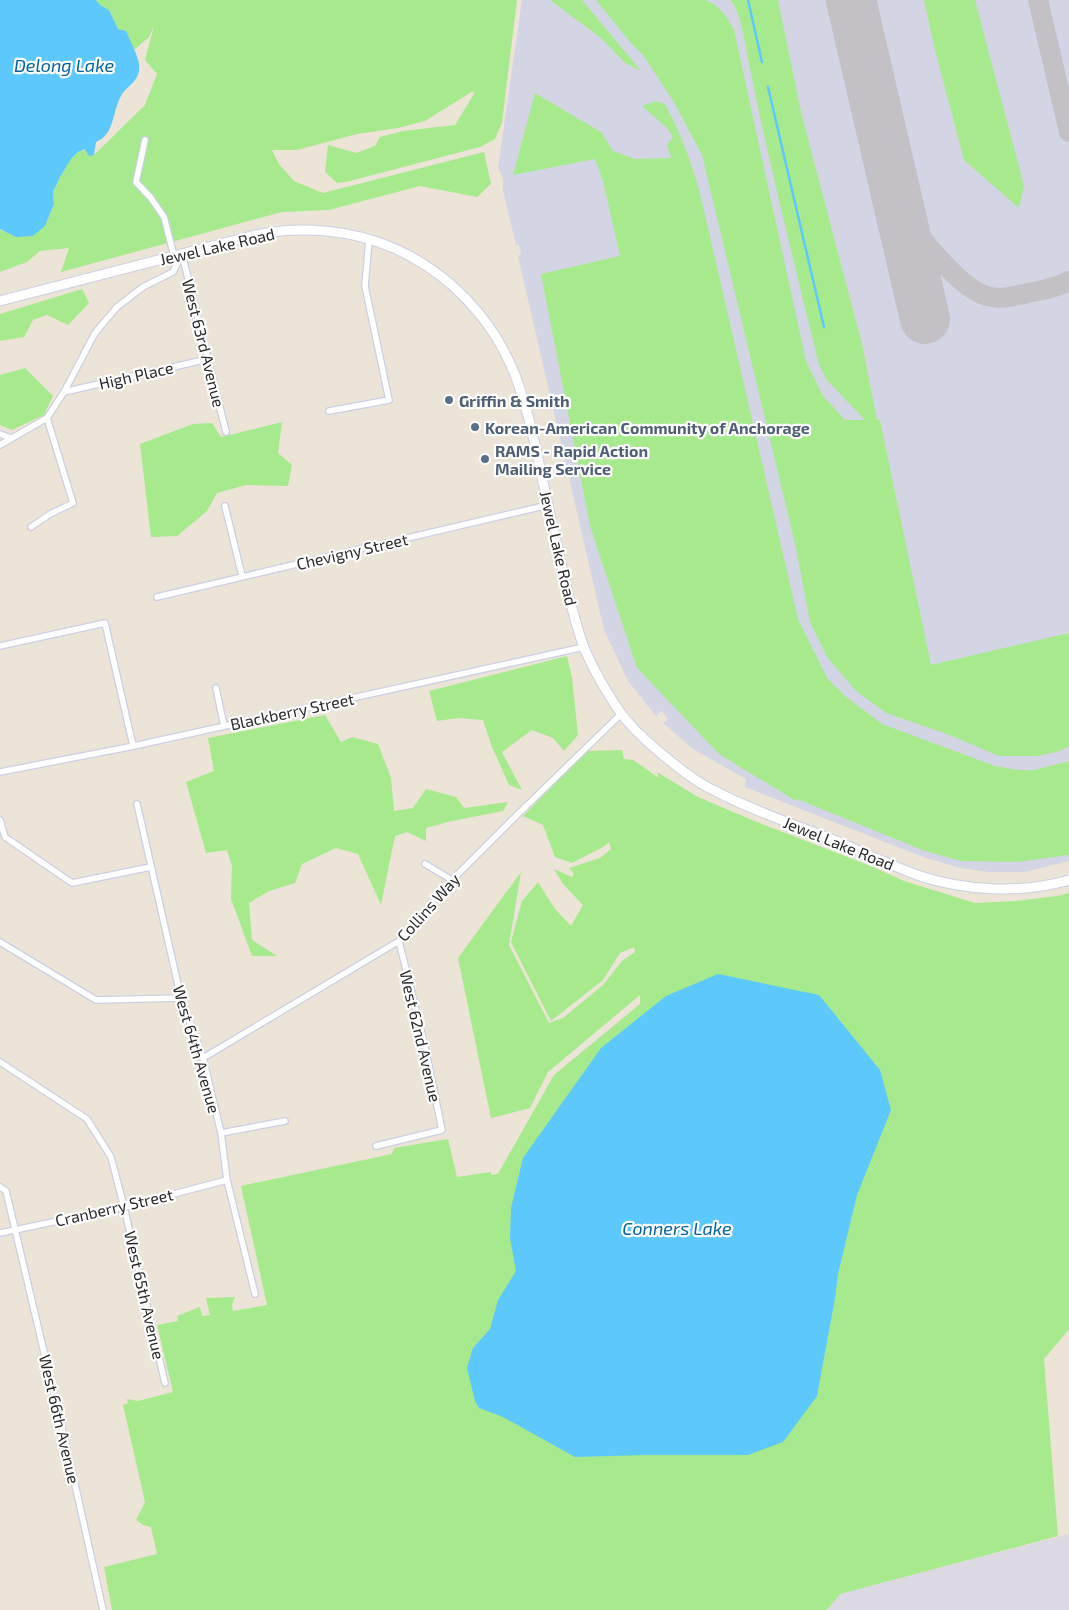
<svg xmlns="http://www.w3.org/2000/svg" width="1069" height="1610" viewBox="0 0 1069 1610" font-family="'Exo 2',sans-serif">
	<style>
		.industrial { fill: #dcd9e3 }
		.airport { fill: #d3d5e4 }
		.green { fill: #a7e98d }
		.water { fill: #5dc8fb }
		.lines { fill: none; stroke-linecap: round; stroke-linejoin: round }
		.stream { stroke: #5dc8fb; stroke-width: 2.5 }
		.taxiway { stroke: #c3c0c6; stroke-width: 20 }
		.runway { stroke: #c3c0c6; stroke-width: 50 }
		.street-casing { stroke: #cccfe3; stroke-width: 8 }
		.secondary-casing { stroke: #cccfe3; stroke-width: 11 }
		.street { stroke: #fff; stroke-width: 5.5 }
		.secondary { stroke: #fff; stroke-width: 9 }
		.service-dot { fill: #5c6f8a; stroke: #fff; stroke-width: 2 }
		.labels { text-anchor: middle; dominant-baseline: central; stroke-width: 4.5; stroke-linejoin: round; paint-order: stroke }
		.street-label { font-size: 16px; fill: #282828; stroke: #fff }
		.service-label { font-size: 16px; font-weight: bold; fill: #4e5e75; stroke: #fff; text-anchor: start }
		.water-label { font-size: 18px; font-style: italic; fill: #0062a3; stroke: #fff }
	</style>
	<rect width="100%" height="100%" fill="#ece4d7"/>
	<!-- industrial -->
	<path class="industrial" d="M1069,1534v76h-242l13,-16z"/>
	<!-- airport -->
	<path class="airport" d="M522,0h547v861l-44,11h-36l-29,-4 -37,-11 -178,-70 1,-8 -53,-30 -30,-26 5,-4 -7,-8 -5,5 -28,-35 -24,-51 -86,-374 3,-2 -2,-9h-3l-13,-54v-12l-5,-11z"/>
	<!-- green -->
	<path class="green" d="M96,0h421l-15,123 -7,16 -15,8 -134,35 -9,1 -12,-11 3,-27 28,8 19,-7 5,-9 23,-6 52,-6 19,-31 -1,-3 -48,30 -27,7 -41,6 -60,16h-25l7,14 15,17 29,12 161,-41 7,32 -14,13 -57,-11 -91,24 -47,2 -221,60 8,-24 -29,3 -13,11 -27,10v-43l3,2 30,5 12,-10 9,-22 -1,-12 7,-15 11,-18 7,-7 8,-3 3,7 5,-1 51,-50 12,-31 -12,-14 9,-34 -5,11 -15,13 -8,-18 -8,-3 -9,-19 -9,-5z
		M550,0h32l59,71 -16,-8 -24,-25z
		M596,0h109c15,5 22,17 29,30l72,331 17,35 22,24h20l-38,-40 -8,-15c-24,-99 -49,-197 -69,-296 -3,-15 -9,-60 -20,-69h48l23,112 62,236 14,72h3l51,245 138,-32v113l-9,5 -22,5h-39l-52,-22 -61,-21 -30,-22 -29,-34 -17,-35 -14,-74 -94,-393 -27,-51 -32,-49 -13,-13z
		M924,0h51l49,186 -5,22 -55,-48 -29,-110z
		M535,93l66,39 12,19 22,8 36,-1 -4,-13 6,-8 -6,-9 -25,-22 14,-5 9,3c16,30 26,57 35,89l98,426 29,59 18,18 37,28 113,42 23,4h16l35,-9v94l-52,7 -56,-1 -36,-10 -128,-52 -1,2 -77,-47 -82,-86 -47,-142 -49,-252 79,-18 -17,-75 -8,-22 -82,16z
		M82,289l7,14 -21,22 -21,-10 -14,5 -9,17 -24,4v-27z
		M25,368l28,28 -9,19 -32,15 -12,-5v-50z
		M282,422l-4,31 14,12 -4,21 -42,-1 -29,8 -10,18 -30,25 -26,1 -11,-93 53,-20 19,-1 9,14z
		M567,656l5,22 6,57 -14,16 -11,-13 -21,-8 -30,22 20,38 -13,-5 -17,-38 -9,-27 -25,-2 -21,3 -8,-30z
		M325,715l16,27 11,-5 26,7 13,34 3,33 19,-3 13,-19 30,8 8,11 44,-6 -5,9 -51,10 -26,7v13l-19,-9 -12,4 -14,69 -23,-51 -22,-6 -34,16 -7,19 -26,8 -20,12 3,37 25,16h-25l-21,-57 1,-33 -5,-16 -21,3 -20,-71 28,-11 -6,-33z
		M622,750l2,9 9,1 26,18 -2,-6 41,25 54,23 116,45 36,16 71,22 40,-2 42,-5 12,-3v436l-25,30 14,177 -218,58 -13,16h-715l-8,-43 53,-13 -6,-27 -8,-2 -7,-5 9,-18 -22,-97 5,-2 -1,-4 11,2 35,-9 -16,-67 21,-4 -1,-5 23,-9 2,9 8,-1 -4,-17 29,-1 -3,7 1,7 34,-6 -26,-119 151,-32 2,-6 54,-9 9,38 34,-5v3l7,-1 56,-99 86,-71v-9l-92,77 -18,36 -39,10 -33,-160 63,-86 -12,73 40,78 14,-5 40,-33 19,-24 13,-9 -1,-5 -14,6 -17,27 -52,41 -40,-79 11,-41 16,-19 17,27 16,17 12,-21 -20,-21 -9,-15 18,8 2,-3 -5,-6 31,-10 11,-9 -2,-7 -6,5 -31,16 -17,-6 -12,-32 -20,-9 64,-65z"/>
	<!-- water -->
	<path class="water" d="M0,0h96l4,5 9,5 9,19 8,2c4,10 11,22 13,33 2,18 -12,21 -18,32 -9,16 -6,38 -25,46l-2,13 -5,1 -4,-7 -7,3 -7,7 -11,18 -7,15 1,12 -9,22 -12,10 -17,1 -16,-8z
		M718,974l101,21 61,75 11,40 -34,85 -19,79 -3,24 -18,98 -34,46 -35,13h-103l-70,2 -72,-40 -24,-9 -4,-7 -8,-33 6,-20 17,-19 8,-29 18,-29 -6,-33 1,-30 12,-50 78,-110 65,-52z"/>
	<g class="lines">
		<!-- stream -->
		<path class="stream" d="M748,0l14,62
			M768,87l56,240"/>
		<!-- taxiway -->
		<path class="taxiway" d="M1038,0l31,132
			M901,214c20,22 58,75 86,82 14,4 27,0 41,-3 14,-3 29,-5 41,-12"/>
		<!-- runway -->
		<path class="runway" d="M851,0l74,319"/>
		<defs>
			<path id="street" d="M145,140l-9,42 15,16 13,19 10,39
				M182,254l44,178
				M64,392l144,-33
				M329,411l60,-11 -24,-114 4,-46
				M0,434l11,4
				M0,445l47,-27 17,-26 31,-59 22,-26 26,-20 30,-15 9,-18
				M225,506l17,70
				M31,527l19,-13 23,-11 -26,-85
				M157,597l391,-92
				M0,646l105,-23 28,123
				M216,688l8,38
				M0,772l134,-26 450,-99
				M137,804l44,194 22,60 18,75 6,47 28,114
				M0,820l5,17 67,46 79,-16
				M425,864l27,16
				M0,942l96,58 85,-2
				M203,1058l196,-117 53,-61 65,-65 104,-101
				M0,1062l87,57 24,38 13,50 41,176
				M221,1133l64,-12
				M376,1146l66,-16 -17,-83 -26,-106
				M0,1187l6,4 66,280 31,139
				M0,1233l124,-26 103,-27"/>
			<path id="secondary" d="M0,301l251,-65c47,-11 100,-7 145,13 54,25 97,70 119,126 12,31 19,65 26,97 7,35 15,69 23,104 6,25 12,51 21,74 9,21 22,43 35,62 10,14 24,27 37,38 18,15 37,31 58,41 40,21 84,35 126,52 25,11 50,22 76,32 47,16 104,19 152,5"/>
		</defs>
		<!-- street casing -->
		<use href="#street" class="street-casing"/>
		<!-- secondary casing -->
		<use href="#secondary" class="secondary-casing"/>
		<!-- street -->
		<use href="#street" class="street"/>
		<!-- secondary -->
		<use href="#secondary" class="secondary"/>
	</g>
	<!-- markers -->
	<g class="service-dot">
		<circle cx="449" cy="400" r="5"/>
		<circle cx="475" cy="427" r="5"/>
		<circle cx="485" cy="459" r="5"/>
	</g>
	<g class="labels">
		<!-- street labels -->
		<g class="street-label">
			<text transform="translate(217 246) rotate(-13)">Jewel Lake Road</text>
			<text transform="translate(204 343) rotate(76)">West 63rd Avenue</text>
			<text transform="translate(136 375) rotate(-13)">High Place</text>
			<text transform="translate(559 548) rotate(77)">Jewel Lake Road</text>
			<text transform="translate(352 551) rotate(-13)">Chevigny Street</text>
			<text transform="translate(292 711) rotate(-12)">Blackberry Street</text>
			<text transform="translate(839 843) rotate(22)">Jewel Lake Road</text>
			<text transform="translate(428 907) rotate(-48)">Collins Way</text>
			<text transform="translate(421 1036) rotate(77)">West 62nd Avenue</text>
			<text transform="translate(197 1049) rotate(74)">West 64th Avenue</text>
			<text transform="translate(114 1207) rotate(-13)">Cranberry Street</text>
			<text transform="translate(145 1295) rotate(77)">West 65th Avenue</text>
			<text transform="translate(60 1419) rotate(77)">West 66th Avenue</text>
		</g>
		<!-- service labels -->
		<g class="service-label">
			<text x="459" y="400">Griffin &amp; Smith</text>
			<text x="485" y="427">Korean-American Community of Anchorage</text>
			<text x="495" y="450">RAMS - Rapid Action<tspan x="495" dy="18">Mailing Service</tspan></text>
		</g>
		<!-- water labels -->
		<g class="water-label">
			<text x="64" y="65">Delong Lake</text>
			<text x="677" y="1228">Conners Lake</text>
		</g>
	</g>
</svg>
